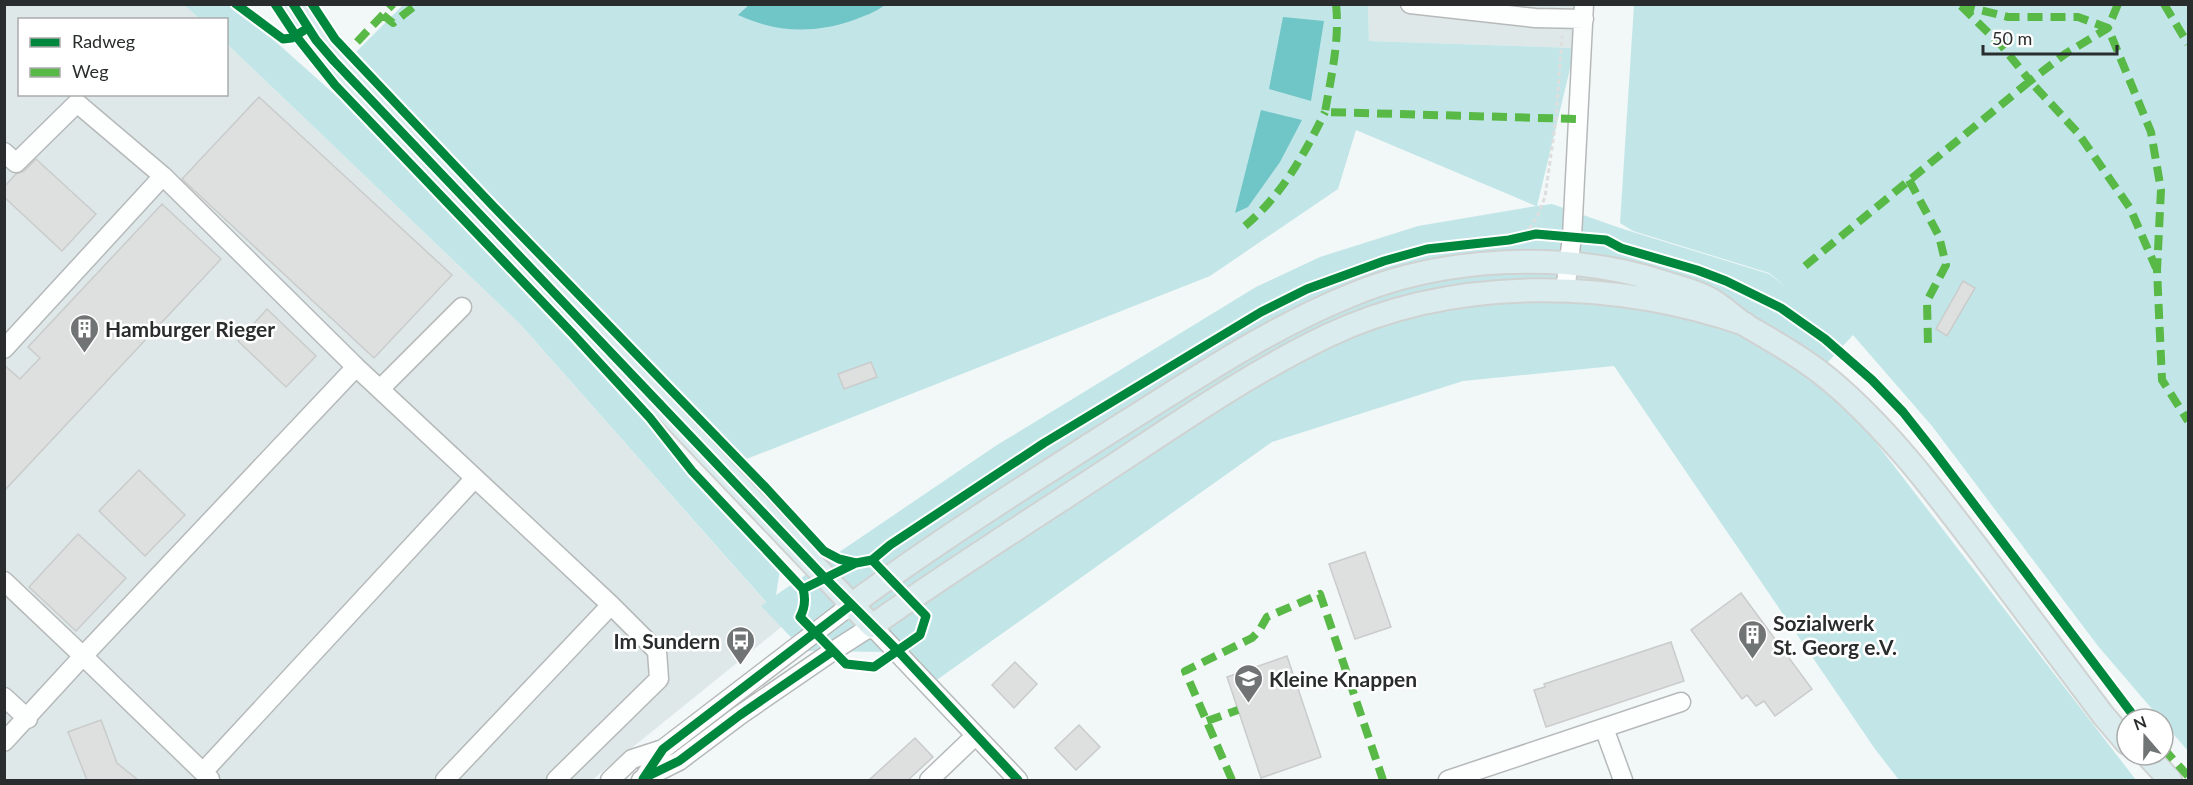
<svg xmlns="http://www.w3.org/2000/svg" width="2193" height="785" viewBox="0 0 2193 785" font-family="Lato,sans-serif">
	<style>
		.built { fill: #dee8e8 }
		.green { fill: #c2e6e8 }
		.water { fill: #70c5c7 }
		.building { fill: #dedfdf; stroke: #cacccc; stroke-width: 1.5 }
		.lines { fill: none; stroke-linecap: round; stroke-linejoin: round }
		.minor-casing { stroke: #b6b9b9; stroke-width: 21 }
		.major-casing { stroke: #d0d2d2; stroke-width: 26 }
		.path { stroke: #dedede; stroke-width: 3; stroke-dasharray: 4.5 3; stroke-linecap: butt }
		.minor { stroke: #fdfefe; stroke-width: 18 }
		.major { stroke: #daeced; stroke-width: 22 }
		.quiet { stroke: #58b947; stroke-width: 8; stroke-dasharray: 15 8; stroke-linecap: butt }
		.cycleway-casing { stroke: #fff; stroke-width: 13 }
		.cycleway { stroke: #00873e; stroke-width: 9 }
		.labels { text-anchor: middle; dominant-baseline: central; stroke-width: 5; stroke-linejoin: round; paint-order: stroke }
		.poi-label { font-size: 21px; font-weight: bold; fill: #2a2d2d; stroke: #fff; text-anchor: start }
	</style>
	<rect width="100%" height="100%" fill="#f2f7f7"/>
	<!-- built -->
	<path class="built" d="M5,5h179l16,14 -180,1v74h206l1,-50 293,280 265,300 -193,156h-587z
		M1368,5h210l-3,43 -206,-7z"/>
	<!-- green -->
	<path class="green" d="M184,5h61l12,20 132,118 192,202 103,121 96,104 -4,25 221,-150 259,-158 64,-30 98,-31 118,-20 -180,-76 -18,59 -128,87 -466,184 -389,-407 48,-48h965l1,36 206,7 -38,158 15,-2 68,24 149,46 16,12 -16,-13 -136,-42 -13,-8 14,-218h554v746l-90,-105 -166,-220 -79,-91 -39,42 40,37 282,366h-237l-24,-31 -261,-383 -151,15 -191,61 -341,242 -37,-32 -90,-1 -43,-45 5,-4 -246,-278 -293,-280 -1,-24 -26,-1z"/>
	<!-- water -->
	<path class="water" d="M750,4h135v1c-11,8 -21,11 -34,16 -39,13 -76,11 -113,-6z
		M1283,17l41,4 -13,80 -42,-12z
		M1261,110l41,10 -22,42 -32,45 -13,6z"/>
	<!-- building -->
	<path class="building" d="M259,97l193,178 -78,83 -192,-179z
		M36,159l60,55 -34,37 -58,-54v-10l12,-13 8,-3z
		M162,204l59,55 -217,232v-126l16,14 20,-21 -12,-11z
		M1963,281l12,7 -28,48 -11,-7z
		M267,309l49,47 -30,31 -48,-46z
		M871,362l6,15 -33,12 -6,-15z
		M139,470l46,45 -40,41 -46,-45z
		M78,534l48,44 -50,53 -47,-44z
		M1365,552l26,75 -36,12 -26,-75z
		M1741,593l71,96 -37,27 -11,-15 -8,5 -9,-11 -5,4 -51,-69z
		M1671,642l13,39 -138,46 -12,-37 11,-3 -1,-3z
		M1287,656l34,101 -60,21 -34,-101z
		M1015,662l22,22 -23,24 -22,-23z
		M101,720l16,43 21,17h-51l-19,-48z
		M1079,725l21,22 -24,23 -21,-22z
		M915,738l18,19 -25,23h-39z"/>
	<g class="lines">
		<defs>
			<path id="minor" d="M1410,4l125,14 49,1
				M4,152l12,11 61,-60 86,73
				M1565,291l7,-54 12,-233
				M4,349l159,-173 193,191
				M380,389l82,-82
				M4,581l79,75 273,-289 255,238
				M4,697l24,22
				M1604,728l19,52
				M4,742l79,-86 127,123
				M203,772l272,-294
				M644,778l19,-29 188,-144
				M445,780l166,-175 46,46 2,28 -103,101
				M610,780l22,-21 31,-10
				M641,780l38,-19 61,-46 93,-64 39,-25 146,154
				M929,780l46,-44
				M1448,780l233,-78"/>
			<path id="major" d="M293,4l23,36 18,21 538,565c81,-57 165,-110 247,-164 68,-45 135,-91 208,-126 127,-61 287,-57 418,-12
				M851,605c87,-64 179,-122 270,-180 74,-46 147,-96 228,-129 95,-40 219,-46 317,-13 15,5 30,8 44,16 13,7 24,19 37,27 29,17 58,33 84,55 59,50 105,112 152,174 40,53 80,107 120,160l24,28
				M2147,755l23,25"/>
		</defs>
		<!-- minor casing -->
		<use href="#minor" class="minor-casing"/>
		<!-- major casing -->
		<use href="#major" class="major-casing"/>
		<!-- path -->
		<path class="path" d="M1525,235l12,-18 8,-20 11,-78 6,-83"/>
		<!-- minor -->
		<use href="#minor" class="minor"/>
		<!-- major -->
		<use href="#major" class="major"/>
		<!-- quiet -->
		<path class="quiet" d="M1336,4c4,36 -5,73 -11,108l253,7
			M2164,4l24,40
			M1960,5l48,12h70l30,11 43,104 10,58 -4,80 5,110 26,41
			M1961,6l41,40 28,35 35,-27 43,-26 10,-24
			M383,15l10,8 24,-19
			M357,42l36,-38
			M1909,180l30,56 7,29 -19,36 1,44
			M1245,226c37,-31 59,-71 80,-114
			M1805,266l225,-185 48,52 52,75 26,60
			M1207,721l31,-11
			M2163,748l25,28
			M1232,780l-47,-109 67,-33 7,-7 8,-14 53,-23 63,186"/>
		<defs>
			<path id="cycleway" d="M236,4l47,35 9,-1 11,-7
				M275,4l21,32 39,49 237,248 78,85 42,53 111,118
				M293,4l23,36 18,21 491,517 73,73 120,129
				M312,4l23,35 158,167 273,282 58,63 15,8 17,4
				M872,560l54,56 -6,19 -46,32 -28,-3 -46,-47c5,-9 6,-17 3,-28l53,-26 16,-3 18,-15 154,-102 217,-131 46,-23 77,-28 43,-12 82,-9 27,-6 70,6 15,8 76,22 29,11 55,27 44,31 47,41 31,32 30,38 203,269
				M644,778l35,-17 61,-46 93,-64
				M643,779l20,-30 188,-144"/>
		</defs>
		<!-- cycleway casing -->
		<use href="#cycleway" class="cycleway-casing"/>
		<!-- cycleway -->
		<use href="#cycleway" class="cycleway"/>
	</g>
	<!-- icons -->
	<defs>
		<symbol id="building-pin" viewBox="-11 -11 22 30"><path d="M0 17L-7.5 6A9.5 9.5 0 1 1 7.5 6Z" fill="#707474" stroke="#fff"/><path d="M-4-6H4V6H1V3H-1V6H-4ZM-2.5-4.3h1.7v1.8h-1.7ZM.8-4.3h1.7v1.8H.8ZM-2.5-1h1.7V.8h-1.7ZM.8-1h1.7V.8H.8Z" fill="#fff"/></symbol>
		<symbol id="bus-pin" viewBox="-11 -11 22 30"><path d="M0 17L-7.5 6A9.5 9.5 0 1 1 7.5 6Z" fill="#707474" stroke="#fff"/><path d="M-5-6H5V4H4V6H2V4H-2V6H-4V4H-5ZM-3.5-4V0h7V-4ZM-3.5 1.2v1.5H-2V1.2ZM2 1.2v1.5H3.5V1.2Z" fill="#fff"/></symbol>
		<symbol id="school-pin" viewBox="-11 -11 22 30"><path d="M0 17L-7.5 6A9.5 9.5 0 1 1 7.5 6Z" fill="#707474" stroke="#fff"/><path d="M0-5L7-2L0 1L-7-2ZM-4 1L0 2.5L4 1V4Q0 6-4 4Z" fill="#fff"/></symbol>
	</defs>
	<g fill-rule="evenodd">
		<use href="#building-pin" x="68" y="312" width="33" height="45"/>
		<use href="#building-pin" x="1736" y="618" width="33" height="45"/>
		<use href="#bus-pin" x="724" y="624" width="33" height="45"/>
		<use href="#school-pin" x="1232" y="662" width="33" height="45"/>
	</g>
	<g class="labels">
		<!-- poi labels -->
		<g class="poi-label">
			<text x="105" y="328">Hamburger Rieger</text>
			<text x="1773" y="622">Sozialwerk<tspan x="1773" dy="24">St. Georg e.V.</tspan></text>
			<text x="720" y="640" text-anchor="end">Im Sundern</text>
			<text x="1269" y="678">Kleine Knappen</text>
		</g>
	</g>
	<!-- border -->
	<rect width="2193" height="785" fill="none" stroke="#2a2d2d" stroke-width="12"/>
	<!-- legend -->
	<rect x="18" y="18" width="210" height="78" fill="#ffffff" stroke="#aaabab" stroke-width="1.5"/>
	<rect x="30" y="38" width="30" height="9" fill="#00873e" stroke="#aaabab" stroke-width="1.5"/>
	<text x="72" y="48" font-size="18" fill="#2a2d2d">Radweg</text>
	<rect x="30" y="68" width="30" height="9" fill="#58b947" stroke="#aaabab" stroke-width="1.5"/>
	<text x="72" y="78" font-size="18" fill="#2a2d2d">Weg</text>
	<!-- north arrow -->
	<g transform="translate(2145 737) rotate(340)"><circle r="28" fill="#ffffff" stroke="#aaabab" stroke-width="1.5"/>
	<path d="M0-4.5L10 22L0 15L-10 22Z" fill="#707474"/>
	<text y="-9" font-size="16" font-weight="bold" text-anchor="middle" fill="#2a2d2d">N</text>
	</g>
	<!-- scale -->
	<path d="M1983 45v9h134v-9" fill="none" stroke="#2a2d2d" stroke-width="3"/>
	<text x="1992" y="45" font-size="18" fill="#2a2d2d" stroke="#ffffff" stroke-width="4.5" paint-order="stroke">50 m</text>
</svg>
